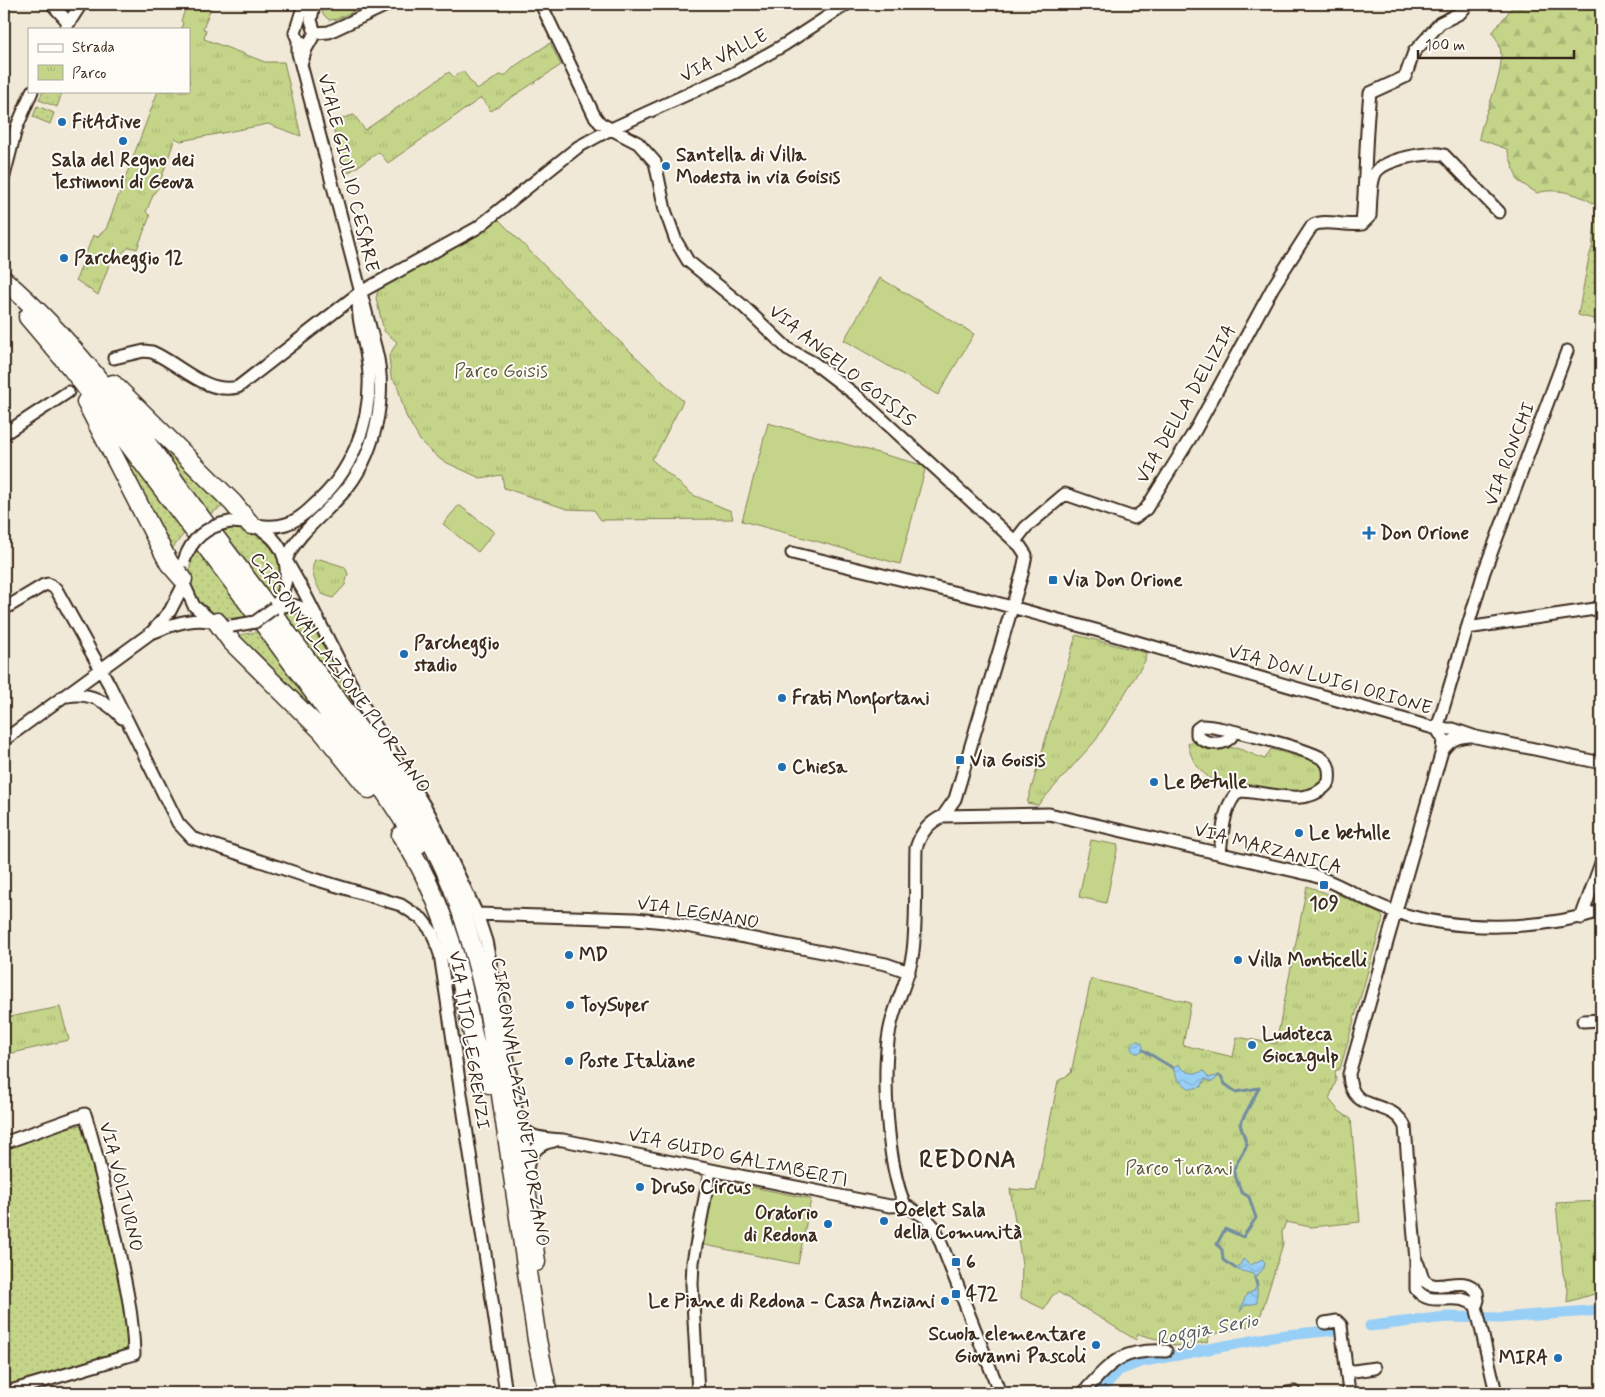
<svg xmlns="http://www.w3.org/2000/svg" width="1605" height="1397" viewBox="0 0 1605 1397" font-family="Mynerve,sans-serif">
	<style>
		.grass { fill: url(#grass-dots); stroke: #808054 }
		.forest { fill: url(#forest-firs); stroke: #808054 }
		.park { fill: url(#park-tufts); stroke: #808054 }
		.pitch { fill: #c4d589; stroke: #808054 }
		.water { fill: url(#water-waves); stroke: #738da0 }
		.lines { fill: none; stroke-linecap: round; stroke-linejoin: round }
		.stream { stroke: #738da0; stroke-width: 3 }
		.canal { stroke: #98cff7; stroke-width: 11 }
		.minor-casing { stroke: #3b2a1e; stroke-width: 15 }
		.highway-casing { stroke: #3b2a1e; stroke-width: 21 }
		.minor { stroke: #fdfcf7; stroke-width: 11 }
		.highway { stroke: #fdfcf7; stroke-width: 18 }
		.minor-bridge-casing { stroke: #3b2a1e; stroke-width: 15; stroke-linecap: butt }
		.minor-bridge { stroke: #fdfcf7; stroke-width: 11 }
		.poi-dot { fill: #1f6fb2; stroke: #fdfcf7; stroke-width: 2 }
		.labels { text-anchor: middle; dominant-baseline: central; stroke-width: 4; stroke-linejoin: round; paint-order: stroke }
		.street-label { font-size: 19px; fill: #3b2a1e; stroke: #fdfcf7 }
		.poi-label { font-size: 19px; font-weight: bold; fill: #3b2a1e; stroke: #fdfcf7; text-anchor: start }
		.park-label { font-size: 19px; fill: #5d5539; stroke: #fdfcf7 }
		.water-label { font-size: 20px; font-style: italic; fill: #575c5f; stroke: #fdfcf7 }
		.district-label { font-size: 24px; font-weight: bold; letter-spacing: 1px; fill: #3b2a1e; stroke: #fdfcf7 }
	</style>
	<defs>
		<pattern id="grass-dots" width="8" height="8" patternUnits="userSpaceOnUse" patternTransform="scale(1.25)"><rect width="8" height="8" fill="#c4d589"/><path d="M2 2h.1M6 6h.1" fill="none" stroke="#a9b776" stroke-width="1.8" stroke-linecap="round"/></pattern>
		<pattern id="forest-firs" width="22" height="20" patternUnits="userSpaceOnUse" patternTransform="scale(1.25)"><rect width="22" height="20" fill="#c4d589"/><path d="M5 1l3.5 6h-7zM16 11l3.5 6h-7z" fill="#a9b776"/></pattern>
		<pattern id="park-tufts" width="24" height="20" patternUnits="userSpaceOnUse" patternTransform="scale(1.25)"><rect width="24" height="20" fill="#c4d589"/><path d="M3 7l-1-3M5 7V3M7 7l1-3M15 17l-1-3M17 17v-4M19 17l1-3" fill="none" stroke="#a9b776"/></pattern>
		<pattern id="water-waves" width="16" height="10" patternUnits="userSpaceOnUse" patternTransform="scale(1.25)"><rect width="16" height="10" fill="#98cff7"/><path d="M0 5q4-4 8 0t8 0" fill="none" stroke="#84b2d3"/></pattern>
	</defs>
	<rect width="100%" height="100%" fill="#f1e9d7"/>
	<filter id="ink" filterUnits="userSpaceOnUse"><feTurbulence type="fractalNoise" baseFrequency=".02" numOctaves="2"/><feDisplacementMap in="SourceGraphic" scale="10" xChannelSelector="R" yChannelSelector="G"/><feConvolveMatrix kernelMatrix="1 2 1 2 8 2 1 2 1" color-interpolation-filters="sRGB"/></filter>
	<g filter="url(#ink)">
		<!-- grass -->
		<path class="grass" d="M43,91l19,2 -5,14 -18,-7z
			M37,106l17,7 -4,11 -17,-7z
			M1601,246v75l-23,-6 11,-58 3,-9z
			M126,404l101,100 -19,11z
			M100,415l85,117 -16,21z
			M234,528c33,3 64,42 37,71l-51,-69z
			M197,546l53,70c-47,12 -74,-30 -53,-70z
			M286,612l15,3 7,5 12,20 27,52 24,37 -3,2 -86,-117z
			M261,631l83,112 -109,-107z
			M81,1125c25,73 40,150 48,226l-125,37v-241l52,-17z"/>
		<!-- forest -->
		<path class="forest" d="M1515,4h86v242l-9,2 5,-42c-15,-12 -42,-19 -60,-13l-19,-12 -11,-32 -28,-10c4,-31 38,-80 13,-106z"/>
		<!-- park -->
		<path class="park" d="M187,4h25l-9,25 3,1 -2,9 61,23h19l17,74 -33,-12 -87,17 -6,-3 -17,50 -4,5 -8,19 4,4 -13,33 -8,-2 -20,18 -11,30 -22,-15 17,-45 4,2 9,-8 52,-138h31v-62h-8l2,-6 -2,-2z
			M324,4h19l11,7 -17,8 -8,1 -7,-7z
			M550,43l11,22 -70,46 -10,-13 -93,65 -9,-11 -34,23 -14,-54 23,-6 11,15 84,-58 5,5 9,-6 14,19 23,-15h6l9,-9z
			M497,218l118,119 68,64 -26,51 -6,7 42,36 38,16 2,8 -132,1 -7,-10 -27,-1 -63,-21 -2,-13 -22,3 -39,-18 -20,-18 -15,-26 -9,-31 -6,-8 -2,-21 8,-14 -13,-11 -8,-33 2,-8z
			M320,559l25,8 3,7 -3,11 -12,13 -11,-4c-6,-10 -13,-22 -7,-34z
			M1076,635l70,18 -1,8 -49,79 -58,65 -11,-2z
			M1192,741l31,9c12,-7 28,5 42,9l6,-10 50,14c18,45 -58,26 -79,20l-9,1 -3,5c-21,-9 -39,-22 -42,-46z
			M1307,886l24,9 3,-3 3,2 43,20 3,4 -43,151 -5,2 1,10 -7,18 10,12 12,8 9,103 -49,5 -25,-5 -4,10 1,12 -25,80 -48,11 -3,7 -31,4 -8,-4 -30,-8 -2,6 -78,-48 -6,4 -8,13 -23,-11 1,-34 -12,-75 26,2 22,-110 13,-8 20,-94 100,24 -8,42 50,12 4,-20 39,7z
			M60,1007l9,33 -65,15v-37z
			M1601,1201v91l-34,10 1,-13 -5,-15 -7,-71z
			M1601,1386v7h-42l-1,-5z"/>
		<!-- pitch -->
		<path class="pitch" d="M880,278l94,56 -36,61 -94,-55z
			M768,423l158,43 -26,98 -158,-43z
			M459,505l35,27 -16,20 -35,-28z
			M1091,840l27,5 -12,58 -27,-6z
			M713,1179l98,20 -13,65 -98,-20z
			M1558,1388v5h-29v-3z"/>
		<!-- water -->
		<path class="water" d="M1131 1047a6 6 0 1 1 12 0a6 6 0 1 1-12 0Z
			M1178,1064c8,9 14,11 26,7l5,7 6,-2 2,2 -5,4 -7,-3 -4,8 -11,2 -12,-9 -5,-11z
			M1243,1259l8,6 11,-6 3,3 -1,6 -9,10 -2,-4 -18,-5 4,-2z
			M1257,1285v18l-13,3 -4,6 6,-17 8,-4z"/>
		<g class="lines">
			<!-- stream -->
			<path class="stream" d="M1143,1050l30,18
				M1218,1076h3l4,8 11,8 23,-4 -19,36 7,21 -14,25 8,22 8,5 7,21 -13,19 -18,-8 -8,15 5,6 1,10 12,8
				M1255,1278l2,7"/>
			<!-- canal -->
			<path class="canal" d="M1370,1326l76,-9 54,1 101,-8
				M1098,1393l21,-23 21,-8 138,-26 57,-6"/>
			<defs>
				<path id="minor" d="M52,4l17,19
					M541,4l53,111 6,8 11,6 123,-56 50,-28 63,-41
					M65,29l16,-25
					M315,33l14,-1 60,-28
					M303,43l-5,-3 -3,-7 9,-29
					M302,62l4,-13 9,-16 -4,-13 3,-16
					M4,176l12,-47 16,-38
					M1362,224l8,-8c1,-12 0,-31 5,-42 7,-15 54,-23 69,-19l55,57
					M114,358l30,-7 8,1c28,12 54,43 86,35l121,-94 118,-65 101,-81 33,-18 27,14 17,19 10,48 11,31 12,20 54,44 46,44 26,14 43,33 163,150 6,9 -4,19 -67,225 -12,17
					M4,434l64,-42
					M230,522c19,0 37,8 56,2 11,-3 20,-11 28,-19 37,-32 57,-81 55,-130 -1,-28 -14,-54 -10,-82
					M257,527c33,17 37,53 17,81
					M1015,541l11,-14 39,-33 69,24 12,-9 50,-80 77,-142 39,-61c10,-8 35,1 50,-2 4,-44 3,-87 8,-131l35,-16 9,-25 11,-12 15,-17 20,-10 8,-9
					M792,553l194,47 113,31 338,98h16l23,8 121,25
					M286,560c12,-28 36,-43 56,-66 33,-37 46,-97 34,-144l-78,-297v-13
					M287,562l17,30 52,102 74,121 47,99 9,27 15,74 16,101c8,24 24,22 46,24l327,66 15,-1
					M183,582l11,24 17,14
					M274,608c17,-5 26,-4 39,8
					M4,609l40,-24 4,-1 8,5 54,97 68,137 14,15 119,40 90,27 21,14 10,13 8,22 66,439
					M1467,628l128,-19 6,-4
					M154,632c23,-10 44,-16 69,-8
					M68,696c21,-4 40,6 54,22
					M1437,729l6,10 -1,12 -93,323c1,42 43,23 56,53l11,134v28c15,21 39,0 60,17
					M1437,729l47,-157 83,-221
					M4,740l148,-108 18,-21 13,-25
					M1442,751c8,-11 16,-15 30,-15
					M1220,852c3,-20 3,-47 19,-61 30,0 69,19 90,-9 1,-10 1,-19 -8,-24 -14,-9 -104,-33 -120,-32l-4,3v6c9,11 31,12 37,-3
					M477,914l158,5 30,3 221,42 23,8
					M1581,918l20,-55
					M1583,1021l18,-1
					M4,1143l81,-29c12,38 20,77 29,115 9,42 19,82 20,125l-130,39
					M527,1168c3,-16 12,-25 27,-27
					M905,1205c-18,-39 -25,-143 -13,-185 6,-23 18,-44 21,-69 4,-33 2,-69 3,-103 5,-15 12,-25 27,-32l106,-2 263,61c30,9 55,28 84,37 61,20 145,18 205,-1
					M905,1205l20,12 10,11 65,165
					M1418,1264c2,5 3,12 6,16 12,15 39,-8 53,12l1,8 -2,6 20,87
					M1325,1323l12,-2 4,4 8,68
					M1347,1372l28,-4
					M698,1393l-6,-109 1,-22 17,-91
					M1083,1393c29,-32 38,-44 83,-42
					M1288,1393l6,-1"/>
				<path id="highway" d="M4,280c81,69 140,161 203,246 38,50 76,101 113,151 49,65 101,133 132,209 17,44 29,89 38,134l47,320 11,53
					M28,317l44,52 161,213 139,190 47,72
					M113,384l120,119 18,22
					M86,402l83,161 14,16
					M217,622l14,19 91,90 47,58
					M401,835c30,44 49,97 61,149 8,34 12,67 27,100
					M521,1128l2,37 13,97"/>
			</defs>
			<!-- minor casing -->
			<use href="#minor" class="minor-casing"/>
			<!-- highway casing -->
			<use href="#highway" class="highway-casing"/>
			<!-- minor -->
			<use href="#minor" class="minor"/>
			<!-- highway -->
			<use href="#highway" class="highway"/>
			<defs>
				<path id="minor-bridge" d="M184,561c7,-22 23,-35 46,-39
					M232,626l23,-4 19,-14"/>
			</defs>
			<!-- minor-bridge casing -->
			<use href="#minor-bridge" class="minor-bridge-casing"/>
			<!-- minor-bridge -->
			<use href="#minor-bridge" class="minor-bridge"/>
		</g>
	</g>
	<!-- markers -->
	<g class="poi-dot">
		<circle cx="62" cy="122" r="5"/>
		<circle cx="123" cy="141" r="5"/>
		<circle cx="666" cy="166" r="5"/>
		<circle cx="64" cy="258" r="5"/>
		<path d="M1366.5 525.5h5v5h5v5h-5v5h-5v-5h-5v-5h5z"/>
		<rect x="1048" y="575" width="10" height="10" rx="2.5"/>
		<circle cx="404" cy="654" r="5"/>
		<circle cx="782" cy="698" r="5"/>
		<rect x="955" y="755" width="10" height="10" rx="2.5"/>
		<circle cx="782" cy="767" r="5"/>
		<circle cx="1154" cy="782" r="5"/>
		<circle cx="1299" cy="833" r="5"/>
		<rect x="1319" y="880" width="10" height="10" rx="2.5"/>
		<circle cx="569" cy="955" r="5"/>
		<circle cx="1238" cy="960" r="5"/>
		<circle cx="570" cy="1005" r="5"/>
		<circle cx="1252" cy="1045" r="5"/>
		<circle cx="569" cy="1061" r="5"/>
		<circle cx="640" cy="1187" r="5"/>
		<circle cx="884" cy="1221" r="5"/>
		<circle cx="828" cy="1224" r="5"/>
		<rect x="951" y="1257" width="10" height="10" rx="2.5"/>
		<rect x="951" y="1289" width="10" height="10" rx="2.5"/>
		<circle cx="945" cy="1301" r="5"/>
		<circle cx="1096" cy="1345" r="5"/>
		<circle cx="1558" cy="1358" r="5"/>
	</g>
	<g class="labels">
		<!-- street labels -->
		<g class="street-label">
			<text transform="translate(724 56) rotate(-27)">VIA VALLE</text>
			<text transform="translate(348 173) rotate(76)">VIALE GIULIO CESARE</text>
			<text transform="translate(842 366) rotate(39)">VIA ANGELO GOISIS</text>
			<text transform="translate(1186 404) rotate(-60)">VIA DELLA DELIZIA</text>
			<text transform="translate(1510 454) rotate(-69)">VIA RONCHI</text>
			<text transform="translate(340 673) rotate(54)">CIRCONVALLAZIONE PLORZANO</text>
			<text transform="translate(1330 680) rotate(16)">VIA DON LUIGI ORIONE</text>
			<text transform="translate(1268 849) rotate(15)">VIA MARZANICA</text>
			<text transform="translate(698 913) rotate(9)">VIA LEGNANO</text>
			<text transform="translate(469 1040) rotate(81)">VIA TITO LEGRENZI</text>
			<text transform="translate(520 1102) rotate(81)">CIRCONVALLAZIONE PLORZANO</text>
			<text transform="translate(738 1158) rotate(12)">VIA GUIDO GALIMBERTI</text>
			<text transform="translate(121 1187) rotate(76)">VIA VOLTURNO</text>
		</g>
		<!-- poi labels -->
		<g class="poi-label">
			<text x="72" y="122">FitActive</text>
			<text x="676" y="155">Santella di Villa<tspan x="676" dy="22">Modesta in via Goisis</tspan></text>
			<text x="123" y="160" text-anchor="middle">Sala del Regno dei<tspan x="123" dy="22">Testimoni di Geova</tspan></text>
			<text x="74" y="258">Parcheggio 12</text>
			<text x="1380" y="533">Don Orione</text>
			<text x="1063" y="580">Via Don Orione</text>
			<text x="414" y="643">Parcheggio<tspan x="414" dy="22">stadio</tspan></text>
			<text x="792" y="698">Frati Monfortani</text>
			<text x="970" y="760">Via Goisis</text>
			<text x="792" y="767">Chiesa</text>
			<text x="1164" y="782">Le Betulle</text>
			<text x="1309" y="833">Le betulle</text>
			<text x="1324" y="904" text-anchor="middle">109</text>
			<text x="579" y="955">MD</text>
			<text x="1248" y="960">Villa Monticelli</text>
			<text x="580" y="1005">ToySuper</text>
			<text x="1262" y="1034">Ludoteca<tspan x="1262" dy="22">Giocagulp</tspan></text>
			<text x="579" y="1061">Poste Italiane</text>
			<text x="650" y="1187">Druso Circus</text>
			<text x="894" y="1210">Qoelet Sala<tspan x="894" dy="22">della Comunità</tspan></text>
			<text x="818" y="1213" text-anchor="end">Oratorio<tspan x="818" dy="22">di Redona</tspan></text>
			<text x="966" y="1262">6</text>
			<text x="966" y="1294">472</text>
			<text x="935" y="1301" text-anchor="end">Le Piane di Redona - Casa Anziani</text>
			<text x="1086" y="1334" text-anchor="end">Scuola elementare<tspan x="1086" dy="22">Giovanni Pascoli</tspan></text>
			<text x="1548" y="1358" text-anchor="end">MIRA</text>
		</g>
		<!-- park labels -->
		<g class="park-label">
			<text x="501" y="371">Parco Goisis</text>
			<text x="1179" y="1168">Parco Turani</text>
		</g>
		<!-- water labels -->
		<g class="water-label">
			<text transform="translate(1207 1330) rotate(-11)">Roggia Serio</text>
		</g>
		<!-- district labels -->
		<g class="district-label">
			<text x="968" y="1160">REDONA</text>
		</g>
	</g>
	<!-- margin -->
	<rect width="1605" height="1397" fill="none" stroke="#fdfcf7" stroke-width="20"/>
	<rect x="10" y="10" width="1585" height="1377" fill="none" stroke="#3b2a1e" stroke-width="2" filter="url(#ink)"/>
	<!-- legend -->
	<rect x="28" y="28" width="162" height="65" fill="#fdfcf7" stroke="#afa8a0"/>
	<rect x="38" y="44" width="25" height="8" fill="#fdfcf7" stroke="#afa8a0"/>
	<text x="72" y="52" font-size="15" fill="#3b2a1e">Strada</text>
	<rect x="38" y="65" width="25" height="15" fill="url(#park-tufts)" stroke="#afa8a0"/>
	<text x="72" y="78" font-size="15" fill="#3b2a1e">Parco</text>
	<!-- scale -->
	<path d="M1418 50v8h156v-8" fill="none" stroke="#3b2a1e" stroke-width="2.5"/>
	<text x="1425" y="50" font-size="15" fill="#3b2a1e" stroke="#fdfcf7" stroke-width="4" paint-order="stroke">100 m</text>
</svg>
